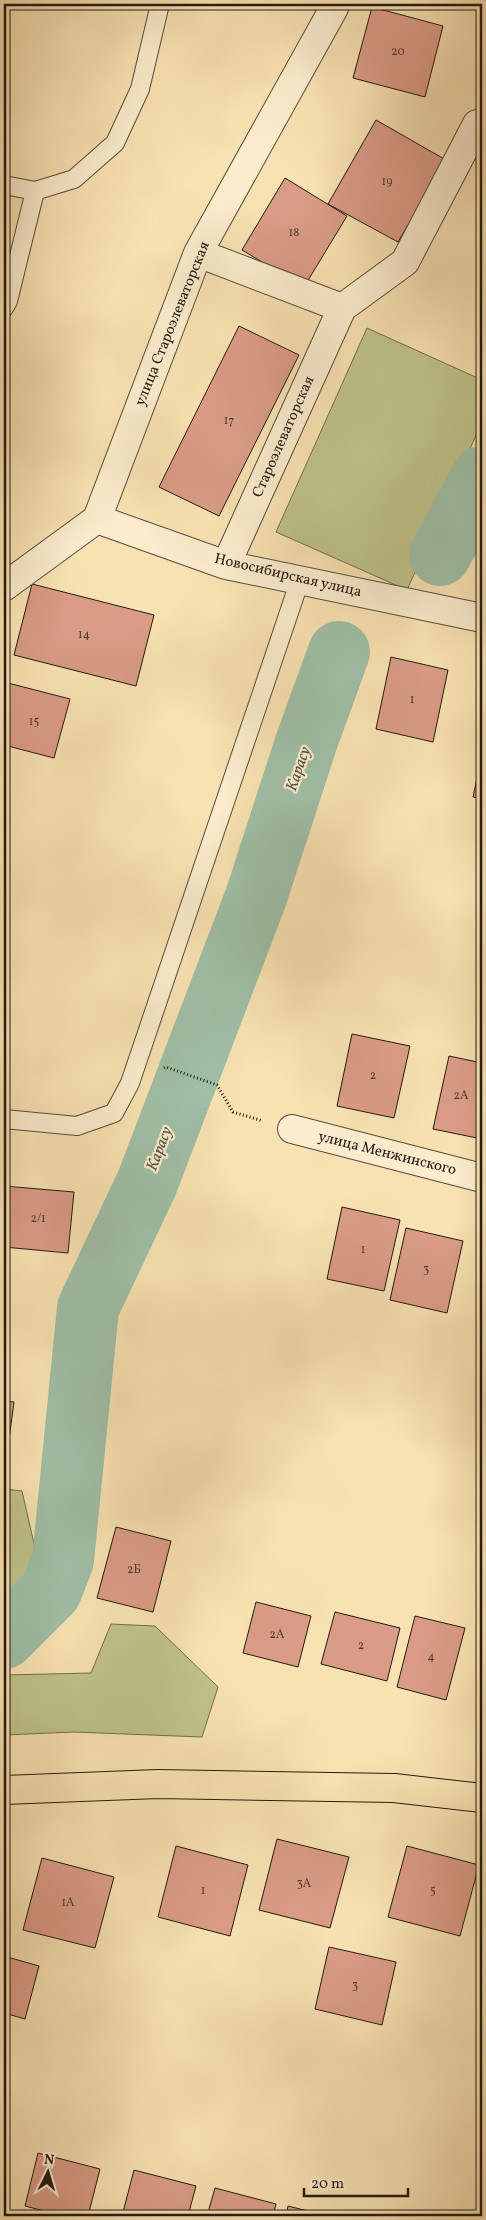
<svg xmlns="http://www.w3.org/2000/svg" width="486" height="2220" viewBox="0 0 486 2220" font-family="Vollkorn,serif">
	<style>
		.green { fill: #bfc38a; stroke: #726e4e }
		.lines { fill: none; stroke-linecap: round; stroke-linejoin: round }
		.river { stroke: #9fbfa6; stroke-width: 62 }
		.building { fill: #da9c86; stroke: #241913 }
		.lane-casing { stroke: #594b3b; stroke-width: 20 }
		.street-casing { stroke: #594b3b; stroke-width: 30 }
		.primary-casing { stroke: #241913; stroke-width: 30 }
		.path { stroke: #241913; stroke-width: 3; stroke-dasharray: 1 2.5; stroke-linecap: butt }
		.lane { stroke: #faeccd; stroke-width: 18 }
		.street { stroke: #faeccd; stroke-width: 28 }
		.primary { stroke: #f8e2b2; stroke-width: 28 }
		.labels { text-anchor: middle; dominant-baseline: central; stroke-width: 4.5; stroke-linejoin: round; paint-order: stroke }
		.number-label { font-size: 12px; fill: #523a30 }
		.street-label { font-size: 15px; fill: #241913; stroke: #faeccd }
		.water-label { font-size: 16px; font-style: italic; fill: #4f5346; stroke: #faeccd }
	</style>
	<rect width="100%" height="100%" fill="#f8e2b2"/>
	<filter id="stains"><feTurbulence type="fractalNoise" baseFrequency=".004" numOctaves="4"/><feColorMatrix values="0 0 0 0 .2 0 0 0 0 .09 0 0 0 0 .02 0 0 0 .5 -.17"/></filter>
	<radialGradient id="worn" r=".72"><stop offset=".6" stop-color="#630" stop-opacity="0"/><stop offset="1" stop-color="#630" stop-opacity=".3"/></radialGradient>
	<!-- green -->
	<path class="green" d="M367,328l115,52v42l-75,168 -131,-58z
		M4,1489l18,2 20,88 -38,45z
		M111,1624l44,2 63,61 -16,50 -128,-5 -70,3v-60l87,-2z"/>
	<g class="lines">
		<!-- river -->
		<path class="river" d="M440,555l42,-78
			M4,1638l47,-47 12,-31 25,-252 59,-125 109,-286 50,-154 33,-91"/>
	</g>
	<!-- building -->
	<path class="building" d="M4,4h6l-6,27z
		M372,7l71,19 -18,71 -72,-19z
		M376,120l70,40 -48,82 -70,-38z
		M285,178l62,38 -43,71 -62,-37z
		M239,326l60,29 -80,161 -60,-29z
		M32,584l122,31 -18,71 -122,-31z
		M391,657l57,13 -15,72 -57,-13z
		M4,682l66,17 -16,59 -50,-13z
		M482,755v44l-9,-2z
		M352,1034l58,12 -16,72 -57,-12z
		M449,1056l33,7v76l-49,-10z
		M4,1186l70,6 -6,61 -64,-6z
		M342,1207l58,13 -16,71 -57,-12z
		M406,1228l57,13 -16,72 -57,-13z
		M4,1401l10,1 -7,52h-3z
		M116,1527l55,14 -18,71 -56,-14z
		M256,1602l55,14 -13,51 -55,-14z
		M335,1612l65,16 -13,53 -66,-17z
		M415,1616l50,12 -19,72 -49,-13z
		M277,1839l72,18 -19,71 -71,-18z
		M176,1846l72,19 -18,71 -72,-19z
		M407,1846l72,19 -19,71 -72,-19z
		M42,1858l72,19 -19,71 -72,-18z
		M329,1947l67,15 -14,63 -67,-16z
		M4,1956l35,10 -14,53 -21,-6z
		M38,2153l62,16 -12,47h-24l-39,-10z
		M134,2170l62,16 -8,30h-66z
		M215,2188l61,16 -3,12h-66z
		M288,2206l40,10h-42z"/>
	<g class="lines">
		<defs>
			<path id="lane" d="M4,185l31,6 39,-12 41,-36 25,-54 20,-85
				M4,308l4,-7 27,-110
				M4,1119l73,7 37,-13 16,-30 170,-503"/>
			<path id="street" d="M198,253l144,55 -116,257
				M342,308l63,-46 72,-138
				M97,519l129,46 256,53
				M4,587l93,-68 101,-266 136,-245
				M292,1129l190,49"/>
			<path id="primary" d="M4,1790l154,-6 236,4 88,10"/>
		</defs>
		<!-- lane casing -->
		<use href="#lane" class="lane-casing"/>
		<!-- street casing -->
		<use href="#street" class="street-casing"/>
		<!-- primary casing -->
		<use href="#primary" class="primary-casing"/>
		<!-- path -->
		<path class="path" d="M164,1068l2,-1 51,18 16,27 30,9"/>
		<!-- lane -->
		<use href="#lane" class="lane"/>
		<!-- street -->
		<use href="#street" class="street"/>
		<!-- primary -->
		<use href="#primary" class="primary"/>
	</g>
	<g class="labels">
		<!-- number labels -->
		<g class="number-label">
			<text x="398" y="52">20</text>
			<text x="387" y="182">19</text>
			<text x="294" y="233">18</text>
			<text x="229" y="421">17</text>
			<text x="84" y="635">14</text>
			<text x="412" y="700">1</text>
			<text x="34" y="722">15</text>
			<text x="373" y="1076">2</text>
			<text x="461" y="1096">2А</text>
			<text x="38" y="1219">2/1</text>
			<text x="363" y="1250">1</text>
			<text x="426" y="1270">3</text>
			<text x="134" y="1570">2Б</text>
			<text x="277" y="1635">2А</text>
			<text x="361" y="1646">2</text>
			<text x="431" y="1657">4</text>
			<text x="304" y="1884">3А</text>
			<text x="203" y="1891">1</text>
			<text x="433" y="1891">5</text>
			<text x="68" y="1903">1А</text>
			<text x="355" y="1986">3</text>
		</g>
		<!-- street labels -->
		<g class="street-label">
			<text transform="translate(173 324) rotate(-68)">улица Староэлеваторская</text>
			<text transform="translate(284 437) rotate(-66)">Староэлеваторская</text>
			<text transform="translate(288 576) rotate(13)">Новосибирская улица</text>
			<text transform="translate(387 1154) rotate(14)">улица Менжинского</text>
		</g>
		<!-- water labels -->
		<g class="water-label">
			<text transform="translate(299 769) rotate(-71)">Карасу</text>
			<text transform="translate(160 1149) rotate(-69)">Карасу</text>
		</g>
	</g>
	<!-- margin -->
	<rect width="486" height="2220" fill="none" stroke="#f8e2b2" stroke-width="20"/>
	<rect x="5" y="5" width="476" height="2210" fill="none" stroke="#241913" stroke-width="2.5"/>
	<rect x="10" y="10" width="466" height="2200" fill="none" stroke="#241913"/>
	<!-- north arrow -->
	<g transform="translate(48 2172) rotate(5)" stroke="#faeccd" stroke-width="4" paint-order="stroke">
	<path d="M0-4L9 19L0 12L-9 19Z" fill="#241913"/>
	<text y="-8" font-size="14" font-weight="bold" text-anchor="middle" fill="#241913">N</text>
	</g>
	<!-- scale -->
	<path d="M304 2188v8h104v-8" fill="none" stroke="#241913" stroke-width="2.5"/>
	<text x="311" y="2188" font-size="15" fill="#241913" stroke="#faeccd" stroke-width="4" paint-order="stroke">20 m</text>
	<rect width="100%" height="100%" filter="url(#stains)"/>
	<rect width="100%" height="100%" fill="url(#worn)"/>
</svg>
